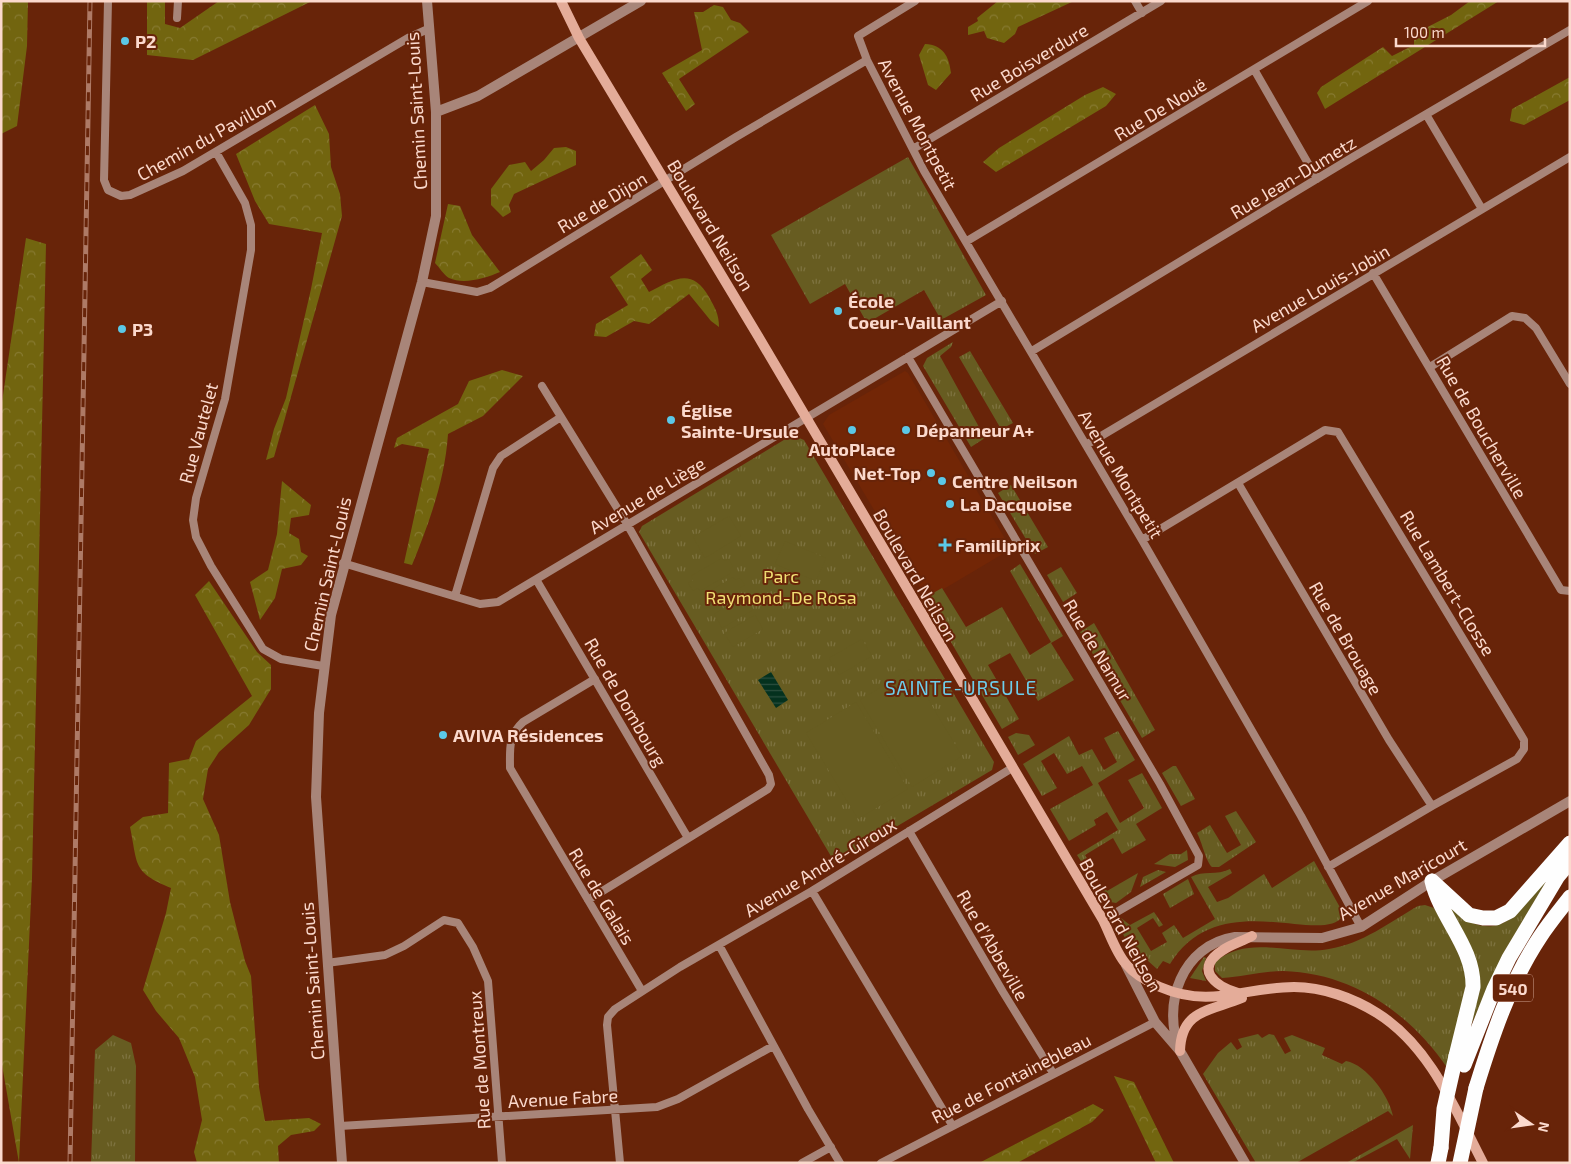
<svg xmlns="http://www.w3.org/2000/svg" width="1571" height="1164" viewBox="0 0 1571 1164" font-family="'Exo 2',sans-serif">
	<style>
		.built { fill: #722606 }
		.grass { fill: url(#grass-tufts) }
		.forest { fill: url(#forest-crowns) }
		.garden { fill: #675c21 }
		.water { fill: url(#water-rules) }
		.lines { fill: none; stroke-linecap: round; stroke-linejoin: round }
		.minor { stroke: #a88579; stroke-width: 8 }
		.tertiary { stroke: #a88579; stroke-width: 10 }
		.secondary { stroke: #e4ac99; stroke-width: 10 }
		.motorway { stroke: #fefefe; stroke-width: 15 }
		.rail-casing { stroke: #ae7a66; stroke-width: 5 }
		.rail { stroke: #682409; stroke-width: 3; stroke-dasharray: 9; stroke-linecap: butt }
		.motorway-bridge { stroke: #fefefe; stroke-width: 15 }
		.poi-dot { fill: #5bc8e7; stroke: #682409; stroke-width: 2 }
		.labels { text-anchor: middle; dominant-baseline: central; stroke-width: 4; stroke-linejoin: round; paint-order: stroke }
		.shield { fill: #682409; stroke: #cfa392; stroke-width: 1 }
		.shield-label { font-size: 16px; font-weight: bold; fill: #fbd9cd }
		.poi-label { font-size: 18px; font-weight: bold; fill: #fbd9cd; stroke: #682409; text-anchor: start }
		.street-label { font-size: 18px; fill: #fbd9cd; stroke: #682409 }
		.park-label { font-size: 18px; fill: #f1df74; stroke: #682409 }
		.neighbourhood-label { font-size: 19px; letter-spacing: 1px; fill: #6dceeb; stroke: #682409 }
	</style>
	<defs>
		<pattern id="grass-tufts" width="24" height="20" patternUnits="userSpaceOnUse" patternTransform="scale(1.25)"><rect width="24" height="20" fill="#675c21"/><path d="M3 7l-1-3M5 7V3M7 7l1-3M15 17l-1-3M17 17v-4M19 17l1-3" fill="none" stroke="#7e7340"/></pattern>
		<pattern id="forest-crowns" width="20" height="18" patternUnits="userSpaceOnUse" patternTransform="scale(1.25)"><rect width="20" height="18" fill="#72650f"/><path d="M2 6a3 3 0 1 1 6 0M12 15a3 3 0 1 1 6 0" fill="none" stroke="#877a31"/></pattern>
		<pattern id="water-rules" width="6" height="5" patternUnits="userSpaceOnUse" patternTransform="scale(1.25)"><rect width="6" height="5" fill="#04311e"/><path d="M0 2.5h6" fill="none" stroke="#2a4e3e"/></pattern>
	</defs>
	<rect width="100%" height="100%" fill="#682409"/>
	<!-- built -->
	<path class="built" d="M905,371l3,2 103,176 -84,50 -104,-175 6,-9z"/>
	<!-- grass -->
	<path class="grass" d="M908,157l78,138 -45,25 -17,-30 -57,33 -22,-39 -35,20 -39,-69z
		M953,342l-2,5 -11,9 45,82 -14,9 -48,-81 4,-8z
		M970,351l43,72 -12,6 -42,-72z
		M792,435l12,5 190,322 -2,8 -157,93 -196,-331 3,-6z
		M1011,485l37,62 -13,7 -37,-61z
		M1020,564l43,72 -12,7 23,37 -36,21 -28,-48 -22,12 31,54 -17,10 -64,-109 -10,-24 14,-8 24,39 36,-20 28,48 21,-13 -41,-71z
		M1061,567l16,26 -14,9 -16,-27z
		M1094,623l61,107 -13,8 -62,-106z
		M1118,731l17,29 -37,23 22,40 24,-15 -16,-28 14,-7 20,35 -26,16 10,16 -24,14 -9,-16 -28,17 4,7 -5,4 -7,-11 41,-25 -11,-18 -13,8 2,5 -27,16 -19,-32 43,-24 -11,-19 -15,8 -13,-21 -13,8 16,27 -15,8 -19,-32 46,-28 10,19 13,-6 12,21 13,-8 -13,-24z
		M1016,733l13,2 6,10 -17,10 -10,-18z
		M1173,766h3l19,33 -14,7 -19,-33z
		M1236,811l20,31 -37,25h-7c-6,-5 -10,-25 -15,-34l13,-8 17,28 14,-8 -16,-29z
		M1187,850l1,10 -13,7 -21,-3 16,-10h11z
		M1314,861l28,50 1,5c-22,31 -124,-32 -173,48l-7,-3 -6,8 -30,-27 -5,-10 -3,-12 2,-2 9,7 24,-13 9,13 -4,2 -6,-9 -16,10 14,23 16,-9 -5,-9 12,-8 9,13 32,-19 -24,-42c12,-7 26,-1 39,-8l2,4 -24,14 9,15 11,-4 36,-24 8,14z
		M1556,865l-53,89 -36,80 9,-40 -32,-95c16,21 42,38 67,19z
		M1158,870l8,2 -26,15 3,-10z
		M1138,873l-7,19 -15,11 -11,-2 -8,-12 6,-4 4,6z
		M1188,879l6,15 -24,14 -7,-14z
		M1425,905l9,3 35,63 -21,98c-38,-56 -95,-96 -165,-98 -21,0 -41,6 -61,7l-7,-7v-9c34,-28 75,-6 114,-13 33,-5 61,-27 89,-43z
		M1204,957l2,1 -4,13 4,10 -16,-3z
		M1258,1034l4,4 7,-4 5,1 11,19 6,-3 -7,-13 8,-3 33,13 -3,7 20,9 4,-3c21,4 43,35 47,55l-5,-5 -92,52h-40l-53,-89 15,-21 13,-11 6,8 5,-3 -4,-8z
		M113,1035l18,8 5,23 -1,97h-44l4,-113z
		M1413,1125l-3,34 -13,-20 -45,24h-6z"/>
	<!-- forest -->
	<path class="forest" d="M1,1h27l-1,45 -10,80 -16,8z
		M147,1h18v23l15,4 39,-27h93l-119,59 -46,-5z
		M998,1h76l-56,26 -3,7 -11,9 -17,-5 -3,-7 -16,4v-8l10,-6 -1,-3z
		M1470,1h29l-174,108 -8,-16 4,-6 62,-40 9,9 22,-11v-11l37,-19z
		M714,5l9,2 8,13 9,3 9,9 -70,47 16,25 -9,7 -24,-38 40,-23 -8,-38h9z
		M925,44c18,1 24,12 26,29l-15,17 -8,-5 -9,-30z
		M1570,77v23l-46,25 -14,-4 2,-12z
		M1103,87l13,7 -10,12 -110,66 -13,-10 16,-14 86,-53z
		M315,105l14,29 2,33 9,27 2,22 -68,241 -8,3 8,-31 12,-31 25,-109 11,-56 -53,-9 -14,-23 -19,-47z
		M566,147l10,4v14l-62,29 -5,11 2,7 -8,5 -12,-12v-16l18,-24 16,-3 6,9 13,-11 10,-12z
		M448,204l12,2 12,29 28,37c-14,6 -36,13 -51,6 -5,-3 -10,-11 -14,-15z
		M26,238l20,6 -14,634 -13,285 -18,-104v-650z
		M641,254l11,16 -11,9 8,13c25,-13 43,-25 60,5 6,11 10,17 10,30l-8,-6 -22,-27 -40,30 -15,-3 -28,16 -12,-1 2,-12 32,-19 -18,-28z
		M502,370l21,6 -40,40 -35,18c-3,46 -19,89 -36,131l-8,-2 25,-114 -27,-5 -8,4 3,-10 61,-34 11,-23z
		M282,481l29,24 -2,10 -18,3 -2,15 10,6 2,13 7,4 -7,9 -19,4 -7,29 -15,22 -10,-38 18,-12 9,-36z
		M209,581l48,71 14,13v24l-22,36 -30,27 -11,17 -5,30 16,36 11,67 15,59 6,15 8,111 6,34 44,-3 12,6 -7,7 -23,4 -13,11 1,17h-82l-3,-11 8,-32 -7,-43 -16,-39 -23,-27 -13,-21 23,-77 5,-25c-39,-16 -33,-23 -41,-61l13,-10 25,-4 1,-50 20,-4 7,-18 56,-45 -57,-101z
		M1114,1076l20,6 40,81h-18z
		M1093,1104l11,6 -12,12 -75,41h-38z"/>
	<!-- garden -->
	<path class="garden" d="M729,516l12,20 -36,22 -12,-21z
		M785,541l41,17 -10,23 -41,-17z
		M722,558l2,3 5,-2 4,8 -4,2 2,4 -31,18 -2,-3 -5,3 -5,-8 5,-3 -2,-4z
		M733,577l2,3 5,-2 5,7 -5,3 2,4 -31,18 -2,-3 -5,2 -5,-8 5,-3 -1,-3z
		M744,596l9,14 -31,18 -8,-14z
		M755,615l8,14 -30,18 -9,-14z
		M862,639l10,17 -33,19 -10,-17z
		M910,669l52,87 -50,31 -52,-87z
		M856,702l52,87 -50,30 -52,-86z"/>
	<!-- water -->
	<path class="water" d="M771,672l17,28 -12,8 -18,-28z"/>
	<g class="lines">
		<!-- minor -->
		<path class="minor" d="M108,1l-4,179 4,10 13,6 9,-1 53,-24 225,-133 20,-9
			M915,1l-57,35 9,24 57,111 218,369 159,276 60,111
			M1135,1l7,12
			M177,18l1,-17
			M1255,71l62,108
			M1427,116l55,93
			M913,149l248,-148
			M216,152l29,51 6,22v25l-26,149 -29,99 -3,22 3,17 15,29 52,83 18,10 42,7
			M967,241l401,-240
			M1373,273l188,317 9,1
			M422,282l55,10 13,-4 246,-151 131,-77
			M1032,351l321,-194 217,-127
			M908,357l252,427 39,72 -1,9 -95,55
			M1430,367l82,-51 13,2 11,10 34,56
			M542,386l85,138 142,251 2,9 -3,5 -180,111
			M1086,445l484,-288
			M1238,483l151,257 43,66
			M1142,540l183,-110 13,2 186,308v9l-7,10 -85,47 -104,61
			M343,563l137,41 18,-2 504,-301
			M537,581l151,257
			M455,596l38,-128 8,-12 60,-39
			M595,679l-72,43c-15,14 -13,27 -13,46l132,223
			M909,831l94,161 50,81
			M812,891l140,234
			M719,945l89,164 32,54
			M327,963l58,-8 19,-9 40,-26 14,3 15,24 15,34 14,182
			M340,1126l317,-19 21,-8 95,-53
			M620,1163l-13,-138 1,-8 7,-8 65,-42 132,-76 200,-123
			M802,1163l29,-16
			M881,1163l274,-141"/>
		<!-- tertiary -->
		<path class="tertiary" d="M436,112l42,-16 163,-95
			M1126,965l29,57 25,29 65,112
			M1180,1051c-19,-47 2,-106 55,-114l87,1 39,-11 71,-46 138,-80
			M342,1163l-26,-366 3,-84 12,-98 91,-333 14,-66v-104l-9,-111"/>
		<!-- secondary -->
		<path class="secondary" d="M561,1l18,37 179,298 345,584c7,14 13,33 23,44 8,10 22,18 34,23 51,22 84,0 134,0 29,0 59,11 83,26 53,33 78,96 106,150
			M1238,993c-23,-7 -45,-24 -15,-43 9,-6 20,-9 29,-14
			M1180,1051c1,-42 31,-40 62,-53"/>
		<!-- motorway -->
		<path class="motorway" d="M1432,881c9,38 42,66 41,106l-17,69
			M1432,881l37,34 14,3h13l14,-7 60,-68
			M1464,1065l30,-76 15,-31 49,-82 12,-14
			M1476,1088c16,-52 34,-106 64,-151 9,-14 20,-27 30,-40
			M1438,1163l3,-15"/>
		<defs>
			<path id="rail" d="M70,1163l20,-1162"/>
		</defs>
		<!-- rail casing -->
		<use href="#rail" class="rail-casing"/>
		<!-- rail -->
		<use href="#rail" class="rail"/>
		<!-- motorway-bridge -->
		<path class="motorway-bridge" d="M1441,1148l3,-39 12,-53
			M1460,1163l16,-75"/>
	</g>
	<!-- markers -->
	<g class="poi-dot">
		<circle cx="125" cy="41" r="5"/>
		<circle cx="838" cy="311" r="5"/>
		<circle cx="122" cy="329" r="5"/>
		<circle cx="671" cy="420" r="5"/>
		<circle cx="852" cy="430" r="5"/>
		<circle cx="906" cy="430" r="5"/>
		<circle cx="931" cy="473" r="5"/>
		<circle cx="942" cy="481" r="5"/>
		<circle cx="950" cy="504" r="5"/>
		<path d="M942.5 537.5h5v5h5v5h-5v5h-5v-5h-5v-5h5z"/>
		<circle cx="443" cy="735" r="5"/>
	</g>
	<g class="labels">
		<!-- shield labels -->
		<rect class="shield" x="1493" y="974.5" width="40" height="27" rx="4"/>
		<g class="shield-label">
			<text x="1513" y="988">540</text>
		</g>
		<!-- poi labels -->
		<g class="poi-label">
			<text x="135" y="41">P2</text>
			<text x="848" y="301">École<tspan x="848" dy="21">Coeur-Vaillant</tspan></text>
			<text x="132" y="329">P3</text>
			<text x="681" y="410">Église<tspan x="681" dy="21">Sainte-Ursule</tspan></text>
			<text x="916" y="430">Dépanneur A+</text>
			<text x="852" y="449" text-anchor="middle">AutoPlace</text>
			<text x="921" y="473" text-anchor="end">Net-Top</text>
			<text x="952" y="481">Centre Neilson</text>
			<text x="960" y="504">La Dacquoise</text>
			<text x="955" y="545">Familiprix</text>
			<text x="453" y="735">AVIVA Résidences</text>
		</g>
		<!-- street labels -->
		<g class="street-label">
			<text transform="translate(1029 62) rotate(-31)">Rue Boisverdure</text>
			<text transform="translate(1160 109) rotate(-31)">Rue De Nouë</text>
			<text transform="translate(416 111) rotate(-93)">Chemin Saint-Louis</text>
			<text transform="translate(918 124) rotate(62)">Avenue Montpetit</text>
			<text transform="translate(206 138) rotate(-29)">Chemin du Pavillon</text>
			<text transform="translate(1293 177) rotate(-31)">Rue Jean-Dumetz</text>
			<text transform="translate(602 202) rotate(-31)">Rue de Dijon</text>
			<text transform="translate(711 225) rotate(59)">Boulevard Neilson</text>
			<text transform="translate(1320 288) rotate(-30)">Avenue Louis-Jobin</text>
			<text transform="translate(1482 427) rotate(60)">Rue de Boucherville</text>
			<text transform="translate(198 433) rotate(-75)">Rue Vautelet</text>
			<text transform="translate(1121 474) rotate(59)">Avenue Montpetit</text>
			<text transform="translate(647 495) rotate(-31)">Avenue de Liège</text>
			<text transform="translate(327 574) rotate(-77)">Chemin Saint-Louis</text>
			<text transform="translate(916 575) rotate(60)">Boulevard Neilson</text>
			<text transform="translate(1448 583) rotate(59)">Rue Lambert-Closse</text>
			<text transform="translate(1346 638) rotate(60)">Rue de Brouage</text>
			<text transform="translate(1098 650) rotate(59)">Rue de Namur</text>
			<text transform="translate(626 702) rotate(60)">Rue de Dombourg</text>
			<text transform="translate(820 867) rotate(-31)">Avenue André-Giroux</text>
			<text transform="translate(1402 879) rotate(-30)">Avenue Maricourt</text>
			<text transform="translate(602 896) rotate(59)">Rue de Galais</text>
			<text transform="translate(1121 925) rotate(61)">Boulevard Neilson</text>
			<text transform="translate(993 945) rotate(60)">Rue d'Abbeville</text>
			<text transform="translate(312 981) rotate(-94)">Chemin Saint-Louis</text>
			<text transform="translate(479 1060) rotate(-94)">Rue de Montreux</text>
			<text transform="translate(1011 1078) rotate(-27)">Rue de Fontainebleau</text>
			<text transform="translate(563 1098) rotate(-3)">Avenue Fabre</text>
		</g>
		<!-- park labels -->
		<g class="park-label">
			<text x="781" y="576">Parc<tspan x="781" dy="21">Raymond-De Rosa</tspan></text>
		</g>
		<!-- neighbourhood labels -->
		<g class="neighbourhood-label">
			<text x="961" y="687">SAINTE-URSULE</text>
		</g>
	</g>
	<!-- border -->
	<rect width="1571" height="1164" fill="none" stroke="#fbd9cd" stroke-width="5"/>
	<!-- north arrow -->
	<g transform="translate(1531 1124) rotate(103)" stroke="#682409" stroke-width="4" paint-order="stroke">
	<path d="M0-4L9 19L0 12L-9 19Z" fill="#fbd9cd"/>
	<text y="-8" font-size="14" font-weight="bold" text-anchor="middle" fill="#fbd9cd">N</text>
	</g>
	<!-- scale -->
	<path d="M1396 38v8h149v-8" fill="none" stroke="#fbd9cd" stroke-width="2.5"/>
	<text x="1404" y="38" font-size="15" fill="#fbd9cd" stroke="#682409" stroke-width="4" paint-order="stroke">100 m</text>
</svg>
